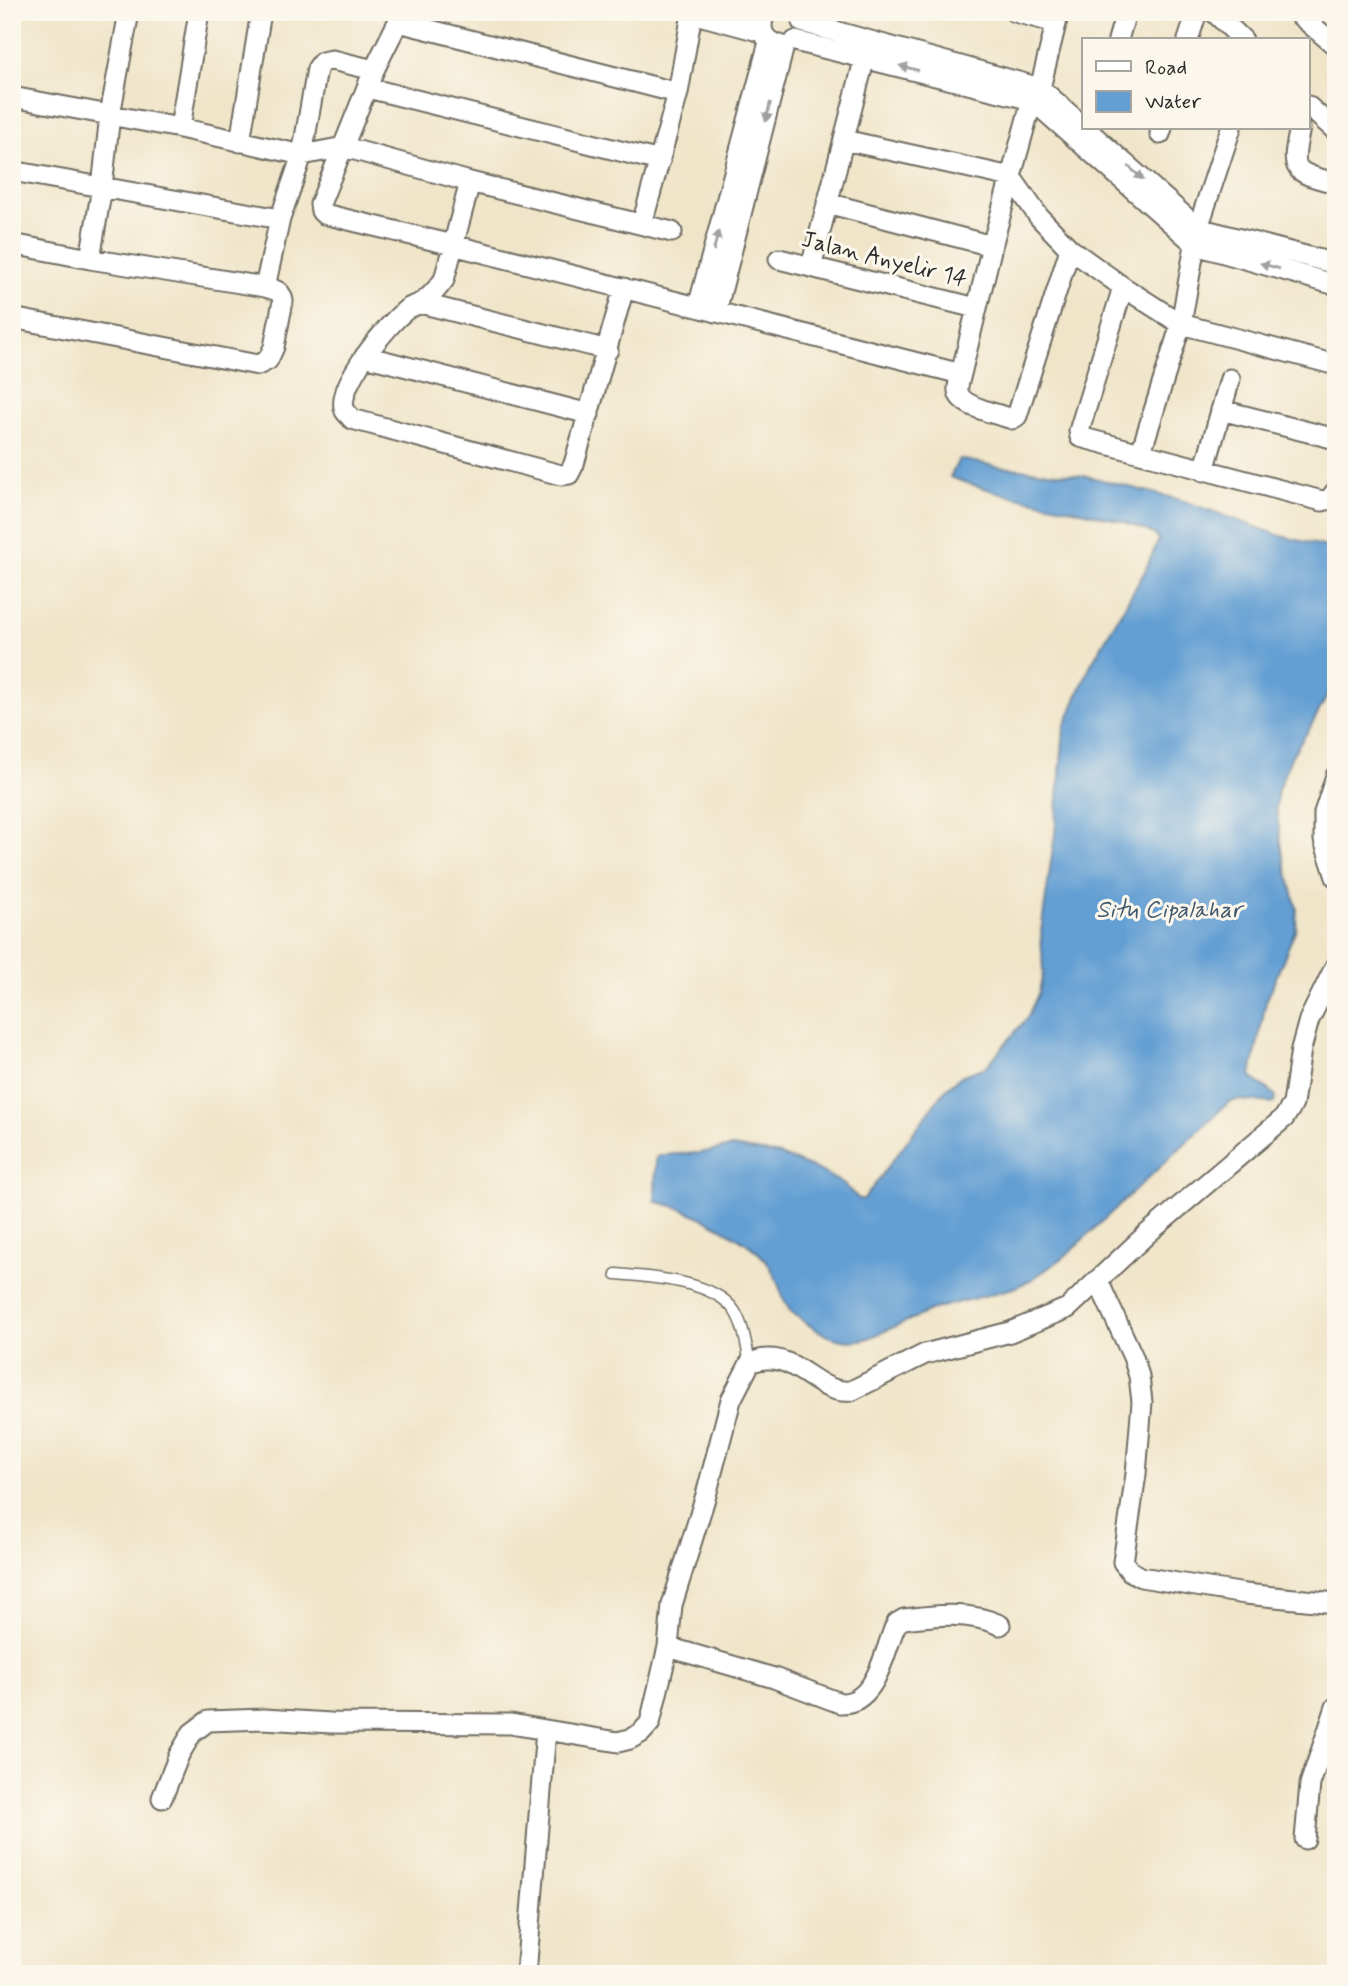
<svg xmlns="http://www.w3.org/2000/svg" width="1348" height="1986" viewBox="0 0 1348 1986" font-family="Mynerve,sans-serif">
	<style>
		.water { fill: #639fd3; stroke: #47657f; stroke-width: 2 }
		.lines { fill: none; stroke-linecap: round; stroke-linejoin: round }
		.service-casing { stroke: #706c62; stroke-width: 13 }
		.minor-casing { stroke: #706c62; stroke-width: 23 }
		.service { stroke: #fff; stroke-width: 10 }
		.minor { stroke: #fff; stroke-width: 19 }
		.oneway { fill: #a0a0a0 }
		.labels { text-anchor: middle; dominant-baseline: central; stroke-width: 6; stroke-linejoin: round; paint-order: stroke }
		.street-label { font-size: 23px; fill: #2b2b2b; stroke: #fbf7ec }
		.water-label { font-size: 24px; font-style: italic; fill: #41596e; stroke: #fbf7ec }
	</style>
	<rect width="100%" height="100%" fill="#fbf7ec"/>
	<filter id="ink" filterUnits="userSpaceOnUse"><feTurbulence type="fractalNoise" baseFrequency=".0143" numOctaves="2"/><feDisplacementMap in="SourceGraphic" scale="14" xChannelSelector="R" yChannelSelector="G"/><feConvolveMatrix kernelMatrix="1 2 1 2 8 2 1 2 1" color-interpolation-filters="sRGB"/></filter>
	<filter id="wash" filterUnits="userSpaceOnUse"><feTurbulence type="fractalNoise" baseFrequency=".00686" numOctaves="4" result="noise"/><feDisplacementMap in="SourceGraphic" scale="28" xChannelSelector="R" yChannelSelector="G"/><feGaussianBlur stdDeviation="1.57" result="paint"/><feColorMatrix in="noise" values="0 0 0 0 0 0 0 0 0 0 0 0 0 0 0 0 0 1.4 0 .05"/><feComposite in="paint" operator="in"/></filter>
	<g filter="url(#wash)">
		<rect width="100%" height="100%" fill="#f0e5c9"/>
		<!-- water -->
		<path class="water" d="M959,459l42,8 85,9 95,24 100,36 55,13v130l-26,49 -18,27 -14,34 -2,18 7,48 14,54 -1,19 -30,74 -15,73c5,10 18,12 25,21l-2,7 -36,-3 -9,2 -166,156 -32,22 -17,8 -77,20 -68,30c-31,10 -54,-8 -78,-26 -11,-15 -12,-34 -24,-50 -18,-23 -80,-55 -110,-60l-2,-2 1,-42 4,-3 39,-2 33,-6 48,8 40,16 23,13 16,15h5l81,-109 16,-14 25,-9 41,-49 12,-26 4,-19 -2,-42 14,-97 9,-106 26,-62 55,-95 14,-32c-13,-18 -123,-37 -151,-44 -19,-5 -39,-11 -58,-18z"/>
	</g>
	<g filter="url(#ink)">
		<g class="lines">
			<defs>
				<path id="service" d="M616,1274c33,3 97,6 118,36 10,15 12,35 16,53"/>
				<path id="minor" d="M403,12l-29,58 -54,134 1,7 3,3 129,31 508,129
					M688,12l74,20
					M766,12c-8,15 -4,29 14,33
					M1015,12l41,11
					M1214,12l29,28
					M1296,12l40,34
					M399,22l279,71
					M802,22l238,66 44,39
					M1118,40l8,-28
					M1188,40l9,-28
					M795,41l237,59 164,145 140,40
					M368,88l292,73
					M1040,88l19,-76
					M12,97l168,31 122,27 42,-8 126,35 202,50
					M1032,100l-40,146 -31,128c-1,5 -4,12 -3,17 2,16 40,23 54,28l5,-3 53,-167
					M1308,106l28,25
					M180,128l19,-116
					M1085,128l113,100 138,36
					M1300,128c-10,44 -7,44 36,55
					M1160,134l2,-6
					M844,140l167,37 28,40 31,32 53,38 58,37 155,41
					M240,142l21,-130
					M12,171l268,48
					M470,182l-26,98c-7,9 -13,17 -23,23 -5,3 -11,3 -15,7 -18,14 -72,77 -61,101 2,3 5,5 7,8l209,56 8,-1 5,-10 50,-176
					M827,203l165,43
					M642,224l36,-131 14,-80
					M12,244l78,15 175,28c10,3 16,3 18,14l-9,46 -6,13 -10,5 -246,-47
					M90,259l12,-72 8,-72 19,-103
					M779,259l197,49
					M811,267l54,-210
					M265,287l15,-68 22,-64 15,-86 5,-7 10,-2 42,10
					M1123,287l-44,144 1,6 242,64 8,-2 6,-8
					M420,303l188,47
					M698,307l71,-265
					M716,312l68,-266
					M365,356l224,58
					M1221,410l115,29
					M1141,452l40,-128 17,-96 33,-100
					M1204,471l26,-92
					M1336,776l-12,37v27l12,37
					M1098,1281l35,76 6,19 3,26 -6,72 -13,88 7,9 11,6 104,17 91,9
					M668,1647l106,31 66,25c35,2 44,-49 54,-74l3,-6 7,-4c32,-4 65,-8 96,6
					M162,1798l17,-43 13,-22 16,-12 56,-2 67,4 180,1 35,6
					M1305,1839l5,-55 26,-77
					M526,1974l20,-244 72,12 12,-3 11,-6 9,-10 18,-76 4,-42 34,-110 25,-95 19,-37c5,-2 12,-4 17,-4 32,-2 52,36 84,32l74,-37 85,-22 58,-24 79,-74 137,-116 9,-14 8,-55 8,-29 27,-55"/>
			</defs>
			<!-- service casing -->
			<use href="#service" class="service-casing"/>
			<!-- minor casing -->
			<use href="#minor" class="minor-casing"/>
			<!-- service -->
			<use href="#service" class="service"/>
			<!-- minor -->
			<use href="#minor" class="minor"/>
		</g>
		<!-- one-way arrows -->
		<defs><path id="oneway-solid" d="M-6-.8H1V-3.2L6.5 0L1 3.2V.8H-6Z" transform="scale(1.75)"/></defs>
		<g class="oneway">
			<use href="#oneway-solid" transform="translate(909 68) rotate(-165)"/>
			<use href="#oneway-solid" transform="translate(768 112) rotate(104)"/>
			<use href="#oneway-solid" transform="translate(1136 173) rotate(42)"/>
			<use href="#oneway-solid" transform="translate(716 241) rotate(-75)"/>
			<use href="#oneway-solid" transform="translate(1270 266) rotate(-164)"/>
		</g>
	</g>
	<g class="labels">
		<!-- street labels -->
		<g class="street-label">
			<text transform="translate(884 260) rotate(14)">Jalan Anyelir 14</text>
		</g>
		<!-- water labels -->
		<g class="water-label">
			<text x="1169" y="910">Situ Cipalahar</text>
		</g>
	</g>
	<!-- margin -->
	<rect width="1348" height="1986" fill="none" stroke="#fbf7ec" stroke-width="42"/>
	<!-- legend -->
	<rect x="1082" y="38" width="228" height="91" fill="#fbf7ec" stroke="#a8a59f" stroke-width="2"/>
	<rect x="1096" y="61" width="35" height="10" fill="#ffffff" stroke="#a8a59f" stroke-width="2"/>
	<text x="1145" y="74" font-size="21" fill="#2b2b2b">Road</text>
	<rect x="1096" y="91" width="35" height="21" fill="#639fd3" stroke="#a8a59f" stroke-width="2"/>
	<text x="1145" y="108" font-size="21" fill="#2b2b2b">Water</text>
</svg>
